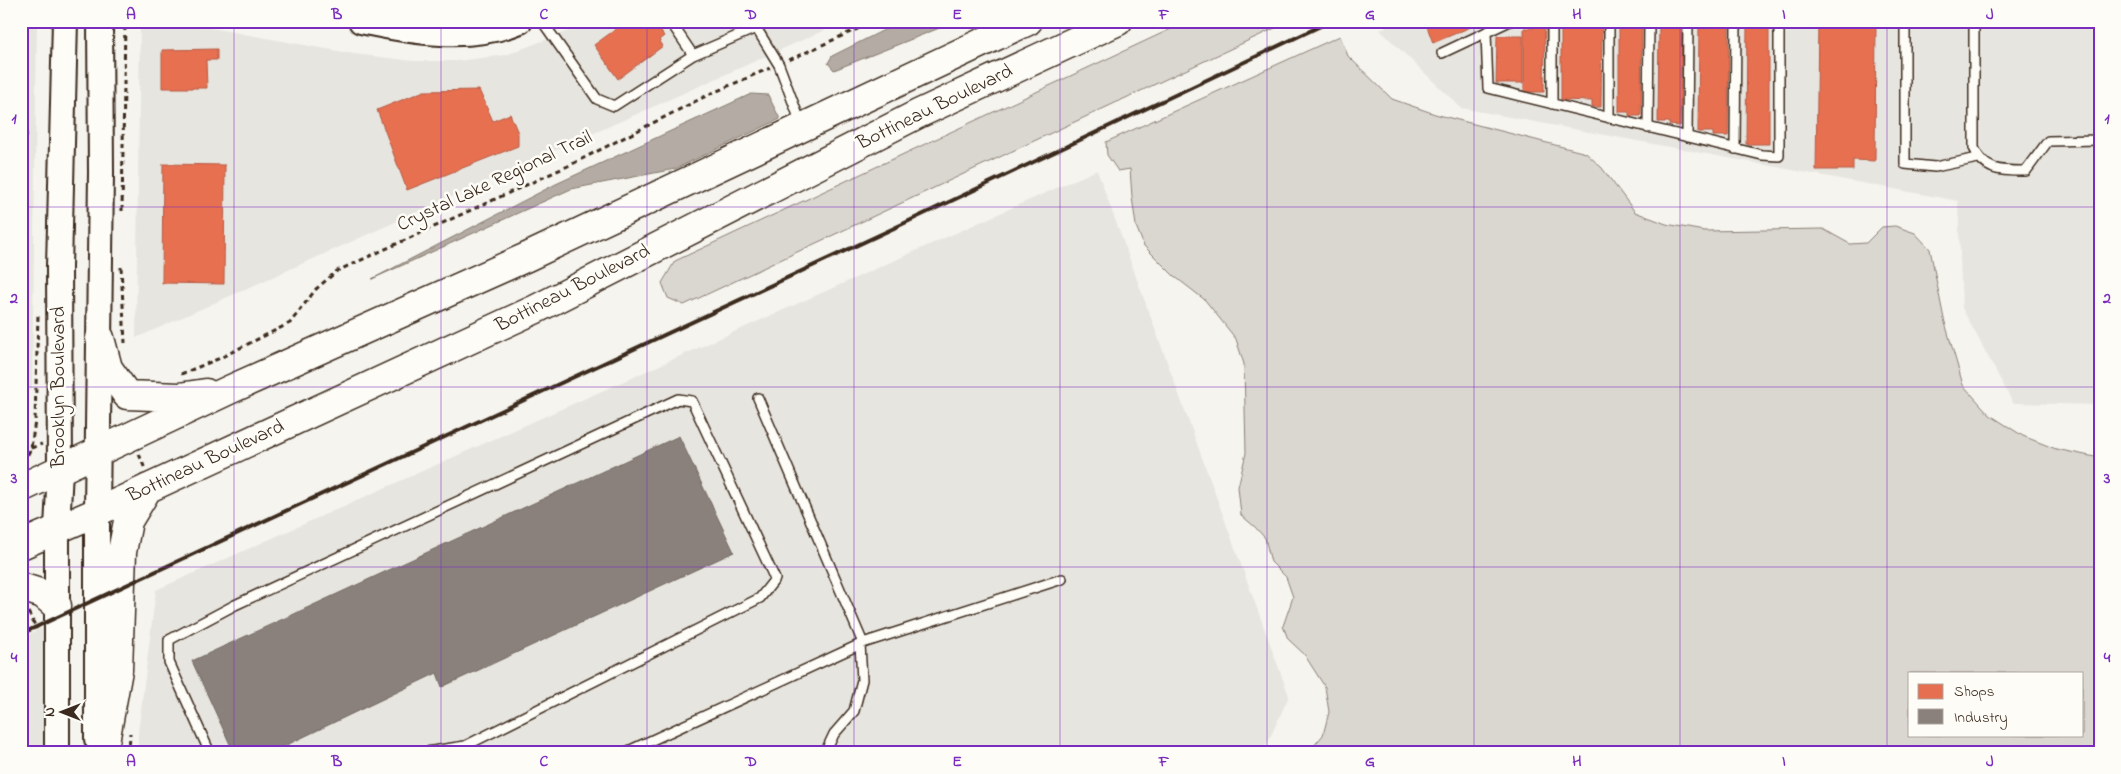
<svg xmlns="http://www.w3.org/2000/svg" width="2121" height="774" viewBox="0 0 2121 774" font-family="'Indie Flower',sans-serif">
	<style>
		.built { fill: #e7e5df }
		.green { fill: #dad6d0; stroke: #8a8077; fill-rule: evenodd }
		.water { fill: #b4aca4; stroke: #84786e }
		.shops { fill: #e76f51; stroke: #b35a42 }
		.industry { fill: #8a817c; stroke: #726760 }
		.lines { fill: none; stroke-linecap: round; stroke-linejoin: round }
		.lane-casing { stroke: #3b2a1e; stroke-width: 12 }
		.secondary-casing { stroke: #3b2a1e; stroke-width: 28 }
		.highway-casing { stroke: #3b2a1e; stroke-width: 31 }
		.path { stroke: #3b2a1e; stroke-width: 3; stroke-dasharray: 5 4; stroke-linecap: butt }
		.lane { stroke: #fdfcf7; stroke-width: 9 }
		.secondary { stroke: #fdfcf7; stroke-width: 24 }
		.highway { stroke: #fdfcf7; stroke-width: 28 }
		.rail { stroke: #3b2a1e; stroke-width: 4 }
		.grid { fill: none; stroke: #7b2cbf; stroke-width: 1; stroke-opacity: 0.55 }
		.labels { text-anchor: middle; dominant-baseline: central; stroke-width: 5; stroke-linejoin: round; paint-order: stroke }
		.street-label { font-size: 20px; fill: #3b2a1e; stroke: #fdfcf7 }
		.neatline { fill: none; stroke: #7b2cbf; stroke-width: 2 }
		.grid-label { font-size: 16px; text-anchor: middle; font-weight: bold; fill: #7b2cbf }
	</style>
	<rect width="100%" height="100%" fill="#f5f4ee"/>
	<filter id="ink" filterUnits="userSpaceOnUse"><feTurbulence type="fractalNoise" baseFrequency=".02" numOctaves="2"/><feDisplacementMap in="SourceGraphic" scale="10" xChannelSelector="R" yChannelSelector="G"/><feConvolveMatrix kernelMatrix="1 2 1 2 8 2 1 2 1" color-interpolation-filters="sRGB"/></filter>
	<g filter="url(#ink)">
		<!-- built -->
		<path class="built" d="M21,21h16l-5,368 -11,6z
			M584,21h261l-709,317 4,-314 55,1 159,29 60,7h43l49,-6 70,-27z
			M1398,21h702v384l-87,-2 -51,-95 -4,-107 -497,-93 -81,-78z
			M1097,170l192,526 -26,57h-1125v-20l18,-143z
			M50,624l-1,129h-28v-115z"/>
		<!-- green -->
		<path class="green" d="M1188,21h102l-606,284 -16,-7 -6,-15 13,-22z
			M1340,36l8,20 44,43 43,15 151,39 16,15 33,44 31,12 38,7 119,-2 27,15 16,-1 16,-16 13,-1 20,7 15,16 14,70 19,66 27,30 33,21 33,13 44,9v295h-792l15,-18 6,-23 -4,-25 -21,-33 -16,-15 -5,-13 10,-29 -7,-20 -15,-15 -6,-24 -10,-11 -14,-12 -3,-28 8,-34 -2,-89 -8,-25 -31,-39 -31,-24 -30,-30 -8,-20 -4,-29 -2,-28 -12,2 -11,-16 -1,-13zM1910,673h172v62h-172z"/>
		<!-- water -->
		<path class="water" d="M902,21h55l-123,49 -6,-7 4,-7z
			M751,94l17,1 12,24 -105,50 -104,20 -199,90 184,-95z"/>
		<!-- shops -->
		<path class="shops" d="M627,21h27l10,15 -5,4 4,6 -45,33 -24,-34z
			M1425,21h60l-52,22z
			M1534,21h11l-1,71h-20v-64h10z
			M1561,21h41l-1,86h-9v-6l-31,-1z
			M1619,21h23l-1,95h-12v-4h-10z
			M1659,21h23l-2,105 -11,-1v-3h-11z
			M1699,21h30l-1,115h-15v-4h-15z
			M1747,21h22v123h-23z
			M1818,21h58l-1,140 -22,-1v10h-37z
			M1497,36h26v47h-27z
			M217,49v11h-11l1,28h-45v-38z
			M479,90l14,31 17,-7 8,19v13l-111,44 -30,-80 47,-19z
			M163,164l62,1 -1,119 -62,-1z"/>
		<!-- industry -->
		<path class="industry" d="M679,436l55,116 -292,135 -5,-14 -167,80h-36l-42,-92z"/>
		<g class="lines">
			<defs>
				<path id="lane" d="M542,21l55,78 17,7 79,-51 63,-27
					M670,21l23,34
					M752,21l27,44 23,61
					M1905,21v143l30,3 43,-9
					M1974,21v127c11,24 27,23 52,23l22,-30 52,-1
					M1486,32l2,56 274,67 17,1v-135
					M1442,53l68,-32
					M1552,104v-83
					M1609,118v-97
					M1648,128l1,-107
					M21,135h1
					M1687,137l1,-116
					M1735,149l1,-128
					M758,398l105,245
					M210,753l-41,-91v-22l66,-35 443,-206 14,2 83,178 -15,19 -295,148 2,7
					M420,753l45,-7
					M624,753l239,-110 199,-64
					M825,753l9,-19 20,-23 8,-31 -2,-36"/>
				<path id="secondary" d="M361,21c51,11 109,21 159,0
					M97,739v-227l4,-339 -1,-152
					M57,753v-225l3,-58 -1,-203 6,-246"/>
				<path id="highway" d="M100,338l8,30 19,27 52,2 27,-4
					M21,488l208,-98 298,-133 501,-236
					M21,545l76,-33 439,-203 382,-195 200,-93
					M21,587l22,7 14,12
					M103,753l15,-83 4,-118 6,-31 20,-33"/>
			</defs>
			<!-- lane casing -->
			<use href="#lane" class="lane-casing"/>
			<!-- secondary casing -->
			<use href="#secondary" class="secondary-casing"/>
			<!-- highway casing -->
			<use href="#highway" class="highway-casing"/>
			<!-- path -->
			<path class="path" d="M789,60l86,-39
				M122,211l3,-190
				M121,267l4,76
				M181,374l37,-15 72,-36 26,-34 21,-18 231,-105 142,-72 60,-26
				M31,448l11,-4
				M139,454l6,15
				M21,460l5,-2 5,-10 4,-27 3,-106
				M28,612l9,17
				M129,753l1,-20"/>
			<!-- lane -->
			<use href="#lane" class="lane"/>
			<!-- secondary -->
			<use href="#secondary" class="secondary"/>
			<!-- highway -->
			<use href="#highway" class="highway"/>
			<!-- rail -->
			<path class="rail" d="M21,634l871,-405 439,-208"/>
		</g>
	</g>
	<!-- grid -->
	<path class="grid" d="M234,21v732M441,21v732M647,21v732M854,21v732M1060,21v732M1267,21v732M1474,21v732M1680,21v732M1887,21v732M21,207h2079M21,387h2079M21,567h2079"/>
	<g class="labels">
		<!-- street labels -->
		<g class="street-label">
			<text transform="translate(935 108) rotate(-26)">Bottineau Boulevard</text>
			<text transform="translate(495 182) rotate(-25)">Crystal Lake Regional Trail</text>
			<text transform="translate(573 289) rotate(-27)">Bottineau Boulevard</text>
			<text transform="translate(59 387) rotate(-90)">Brooklyn Boulevard</text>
			<text transform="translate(206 462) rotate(-25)">Bottineau Boulevard</text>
		</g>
	</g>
	<!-- margin -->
	<rect width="2121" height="774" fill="none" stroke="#fdfcf7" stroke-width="55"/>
	<!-- legend -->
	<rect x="1908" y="672" width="175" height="65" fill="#fdfcf7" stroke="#afa8a0"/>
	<rect x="1918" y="684" width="25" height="15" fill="#e76f51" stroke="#afa8a0"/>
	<text x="1954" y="696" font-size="15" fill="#3b2a1e">Shops</text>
	<rect x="1918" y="709" width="25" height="15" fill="#8a817c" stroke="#afa8a0"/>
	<text x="1954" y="722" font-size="15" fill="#3b2a1e">Industry</text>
	<!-- north arrow -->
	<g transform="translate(62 712) rotate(270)" stroke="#fdfcf7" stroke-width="4" paint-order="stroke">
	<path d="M0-4L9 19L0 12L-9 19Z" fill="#3b2a1e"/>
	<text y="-8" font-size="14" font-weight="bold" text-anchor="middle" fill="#3b2a1e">N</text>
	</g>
	<rect x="28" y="28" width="2066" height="718" class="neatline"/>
	<g class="grid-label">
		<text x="131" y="19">A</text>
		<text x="337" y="19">B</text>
		<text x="544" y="19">C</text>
		<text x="751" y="19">D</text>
		<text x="957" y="19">E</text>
		<text x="1164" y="19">F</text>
		<text x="1370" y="19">G</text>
		<text x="1577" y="19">H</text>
		<text x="1784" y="19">I</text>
		<text x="1990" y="19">J</text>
		<text x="14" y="123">1</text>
		<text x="2107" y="123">1</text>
		<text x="14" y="303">2</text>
		<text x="2107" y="303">2</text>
		<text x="14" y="483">3</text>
		<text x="2107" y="483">3</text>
		<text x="14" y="662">4</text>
		<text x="2107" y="662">4</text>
		<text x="131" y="766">A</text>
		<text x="337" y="766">B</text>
		<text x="544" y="766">C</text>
		<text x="751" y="766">D</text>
		<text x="957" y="766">E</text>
		<text x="1164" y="766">F</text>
		<text x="1370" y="766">G</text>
		<text x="1577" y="766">H</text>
		<text x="1784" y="766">I</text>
		<text x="1990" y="766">J</text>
	</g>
</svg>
